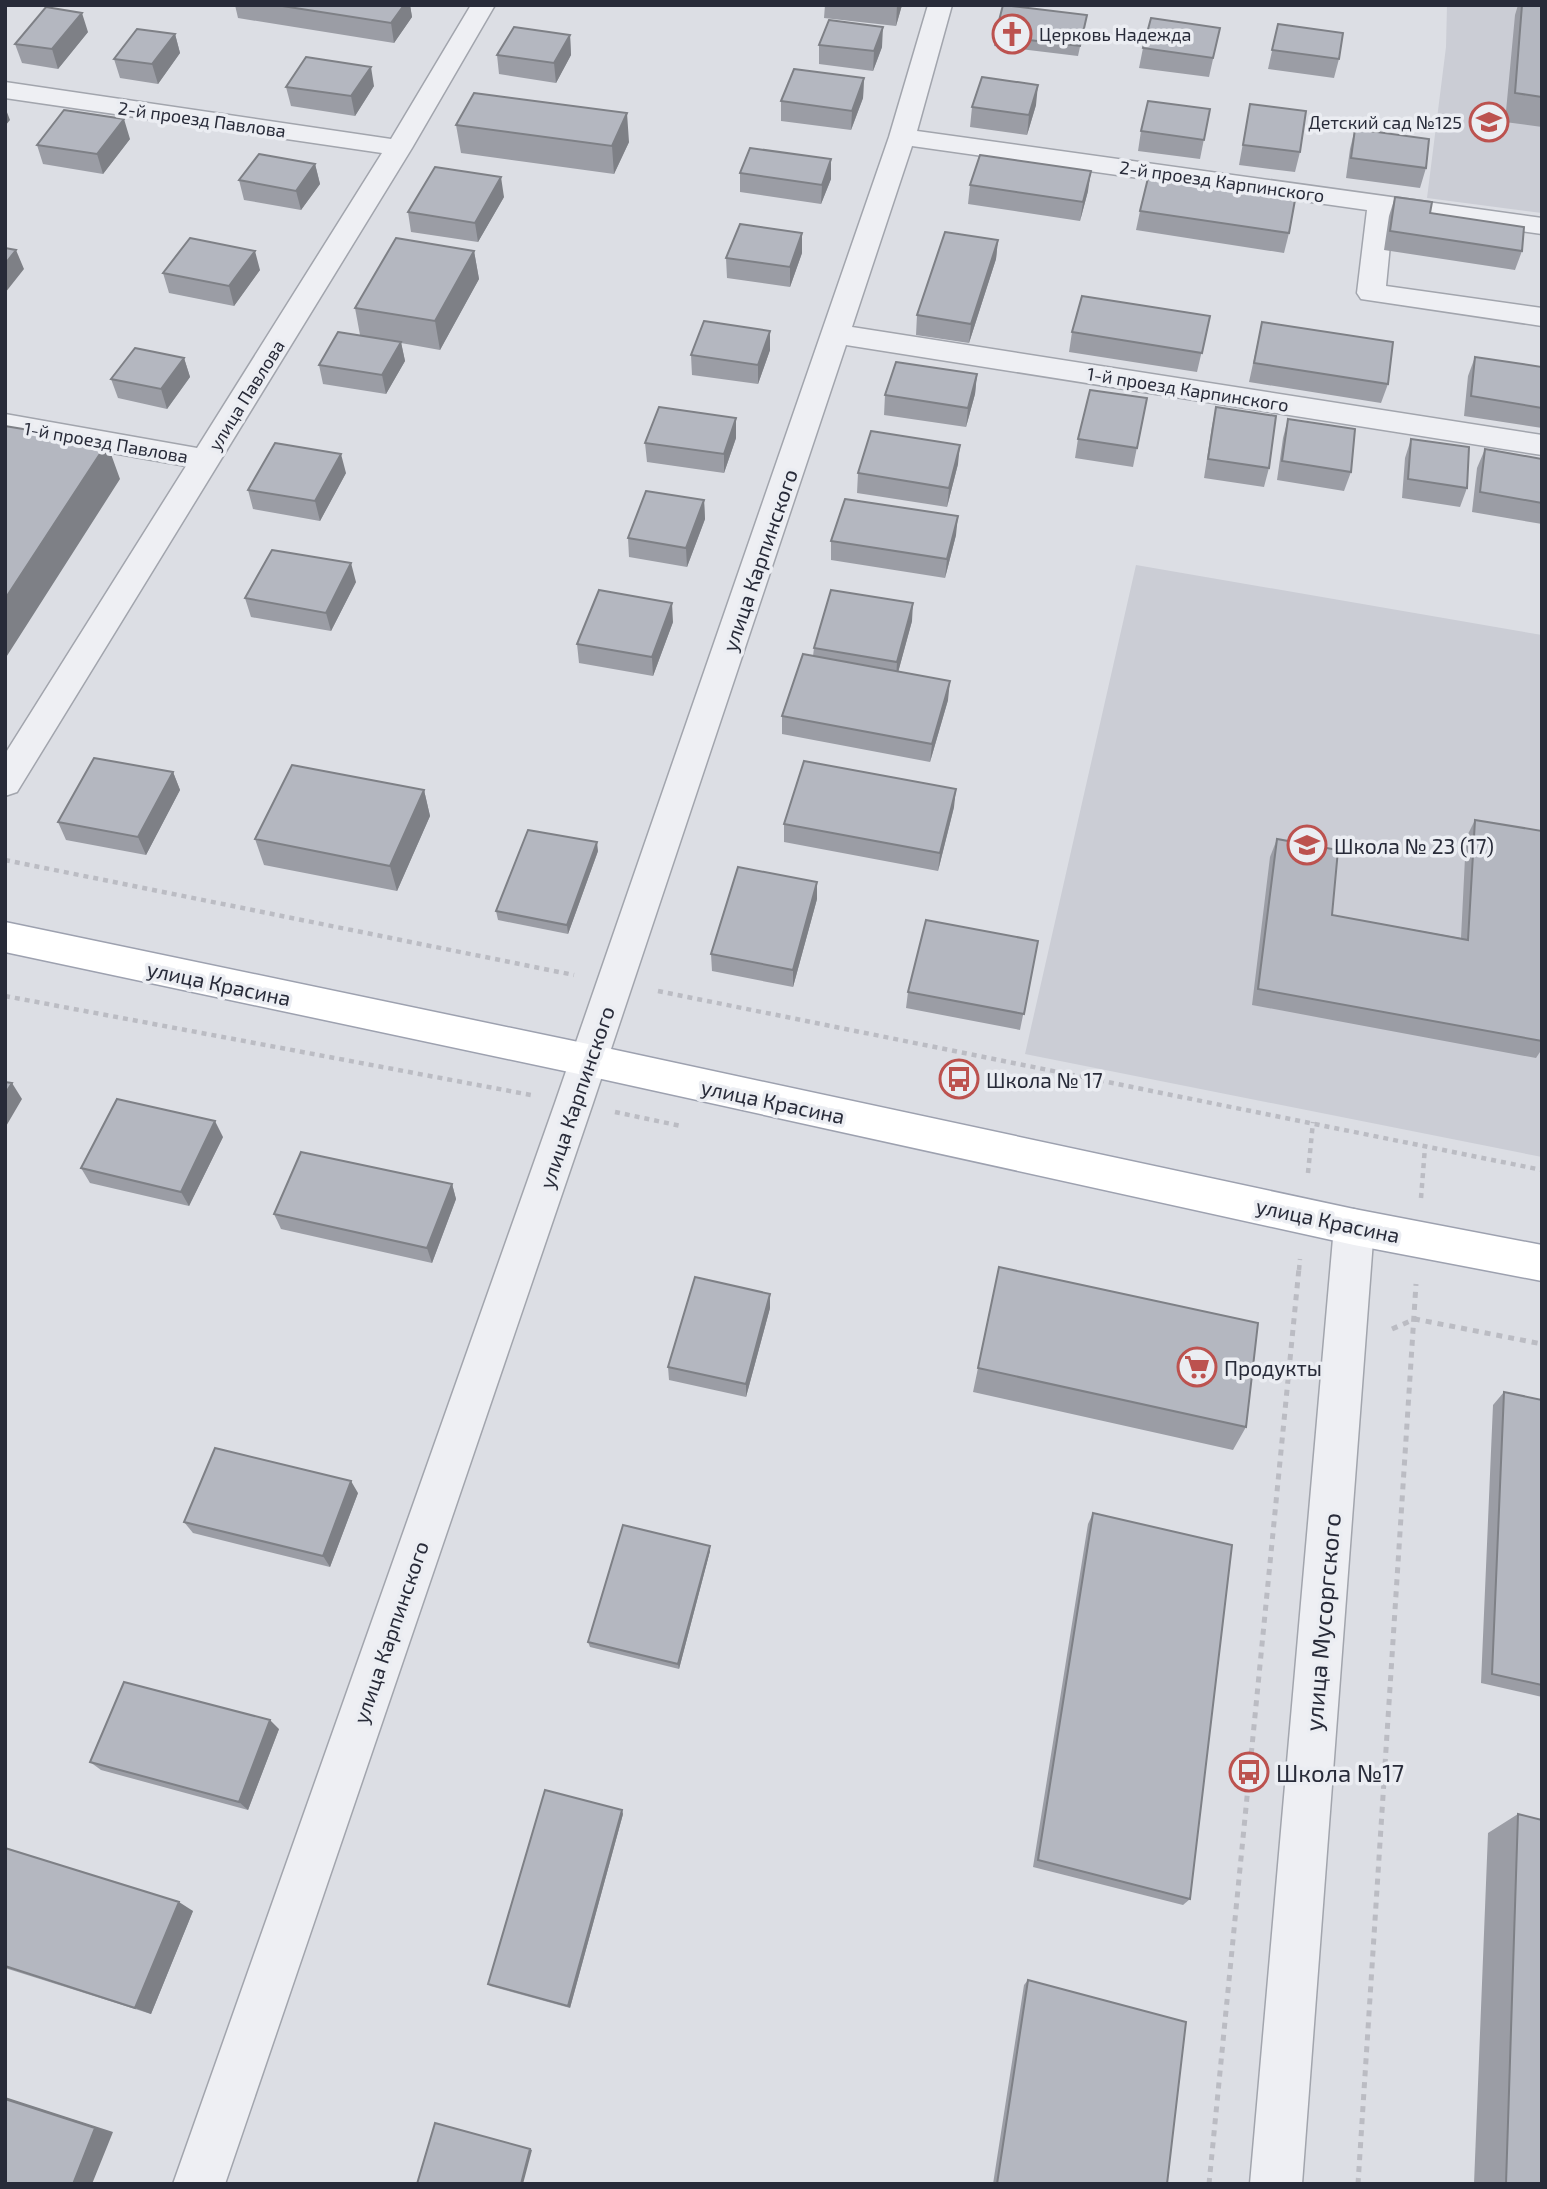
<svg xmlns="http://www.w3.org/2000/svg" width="1547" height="2189" viewBox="0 0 1547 2189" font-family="'Exo 2',sans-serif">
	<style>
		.built { fill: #cbcdd5 }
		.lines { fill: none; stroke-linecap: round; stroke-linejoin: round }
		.minor-casing { stroke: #a2a5ad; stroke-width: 3 }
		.major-casing { stroke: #9da1af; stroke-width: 3 }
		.path-far1 { stroke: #bbbcc3; stroke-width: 4.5; stroke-dasharray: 5 5; stroke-linecap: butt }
		.path { stroke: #bbbcc3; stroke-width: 5; stroke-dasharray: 6 6; stroke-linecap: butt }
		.minor { fill: #eeeff3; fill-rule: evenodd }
		.major { fill: #fff; fill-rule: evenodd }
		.wall { fill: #9b9da5 }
		.shaded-wall { fill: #7e8086 }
		.building { fill: #b4b7c0; stroke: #7e8086; stroke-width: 2 }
		.labels { text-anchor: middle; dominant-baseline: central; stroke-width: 7; stroke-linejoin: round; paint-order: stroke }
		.far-poi-label { font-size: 18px; fill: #282b39; stroke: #ebedf2; text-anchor: start }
		.far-street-label { font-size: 18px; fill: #282b39; stroke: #ebedf2 }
		.street-label { font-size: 21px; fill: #282b39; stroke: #ebedf2 }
		.poi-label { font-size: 21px; fill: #282b39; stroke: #ebedf2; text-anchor: start }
		.near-street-label { font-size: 24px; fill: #282b39; stroke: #ebedf2 }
		.near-poi-label { font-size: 24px; fill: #282b39; stroke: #ebedf2; text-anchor: start }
	</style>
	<rect width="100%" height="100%" fill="#dcdee4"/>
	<!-- built -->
	<path class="built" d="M1447,5h95v208l-115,-15 19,-151z
		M1136,565l406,70v522l-517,-103z"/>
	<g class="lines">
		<defs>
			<path id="minor" d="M471,5h24l-83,143 -395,644 -12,4v-42l181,-288 -181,-32v-20l192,34 185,-295 -377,-55v-16l386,57z
				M928,5h24l-35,126 625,87v16l-149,-20 -7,72 156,22v18l-181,-27 -4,-6 10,-83 -455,-64 -60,181 690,108v20l-696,-110 -253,758 -368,1081h-52l382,-1081 334,-966z
				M1354,1209l14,5 6,13 -72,957h-52l84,-957 6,-13z"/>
			<path id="major" d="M5,922l583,122 766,165 188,36v36l-188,-36 -766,-169 -583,-124z"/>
		</defs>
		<!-- minor casing -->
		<use href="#minor" class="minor-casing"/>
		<!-- major casing -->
		<use href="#major" class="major-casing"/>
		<!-- path-far1 -->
		<path class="path-far1" d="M5,860l569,115
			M658,991l884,179
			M5,996l526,99
			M615,1112l66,14
			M1308,1173l5,-51
			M1421,1198l4,-51
			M1299,1270l1,-11"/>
		<!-- path -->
		<path class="path" d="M1392,1329l23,-10 127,25
			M1209,2184l90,-916
			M1358,2184l58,-900"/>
		<!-- minor -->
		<use href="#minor" class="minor"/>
		<!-- major -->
		<use href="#major" class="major"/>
	</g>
	<!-- wall -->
	<path class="wall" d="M235,5h175l2,12 -18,26 -156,-25z
		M825,5h77l-6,21 -72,-8z
		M1518,5h24v122l-37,-5 10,-107z
		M1087,15l-9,41 -84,-10 1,-10z
		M1278,24l61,35 -5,19 -66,-9z
		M1220,28l-11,49 -70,-9 4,-20z
		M88,32l-30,37 -36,-6 -7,-19z
		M175,34l5,19 -22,31 -38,-6 -6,-19z
		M570,35l1,20 -15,28 -57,-9 -2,-19z
		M819,45l63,2 -9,24 -54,-7z
		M864,78l-1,20 -12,32 -70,-9v-20z
		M374,86l-19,30 -64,-10 -5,-19z
		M1250,104l50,48 -5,20 -56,-7z
		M1036,105l-9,30 -57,-8 2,-20z
		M1210,109l-10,50 -62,-8 3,-20z
		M456,125l173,17 -15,32 -153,-21z
		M1355,129l71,39 -6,20 -74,-10 4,-29z
		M130,139l-27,35 -60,-10 -6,-19z
		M315,164l5,20 -19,26 -57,-10 -5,-20z
		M740,173l91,6 -10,25 -81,-12z
		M970,185l118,6 -8,30 -112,-17z
		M504,197l-26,45 -67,-10 -3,-20z
		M1395,197l35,16 92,38 -7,19 -131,-20 5,-34z
		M1140,211l149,22 -5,20 -148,-23z
		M998,240l-2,19 -27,84 -53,-8 1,-20z
		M474,251l5,28 -39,71 -39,-7 4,18 -19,33 -63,-10 -4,-19 41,-30 -5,-27z
		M802,253l-12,34 -63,-9 -1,-20z
		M260,270l-26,36 -65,-13 -6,-20z
		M1210,316l-13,56 -128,-20 3,-20z
		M1262,322l126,62 -7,19 -132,-21z
		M770,331v19l-12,34 -66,-9 -1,-20z
		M1475,357l67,10v61l-78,-12 4,-40z
		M184,358l6,19 -23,32 -49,-11 -7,-19z
		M977,374l-2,20 -9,33 -82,-12 1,-20z
		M1147,398l-14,69 -58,-9 3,-19z
		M1216,407l53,61 -5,19 -60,-9 8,-52z
		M1288,419l63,53 -7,19 -67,-11 6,-42z
		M736,438l-12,35 -77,-11 -2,-19z
		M1411,439l56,49 -7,19 -58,-9 3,-40z
		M1485,449l57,10v65l-70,-12 5,-44z
		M958,464l-11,43 -90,-14 1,-20z
		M346,473l-26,48 -67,-12 -5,-19z
		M704,500l1,19 -18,48 -58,-10 -1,-19z
		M956,535l-11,43 -114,-18v-19z
		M356,582l-25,49 -80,-14 -6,-19z
		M912,621l-14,51 50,28 -18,62 -148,-28v-18l31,-60 1,-8z
		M673,622l-20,54 -74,-13 -2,-19z
		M173,772l7,18 -34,65 -80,-15 -8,-18z
		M424,790l6,26 -33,75 -133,-26 -9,-26z
		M954,807l-16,64 -154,-29v-18z
		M1475,820l67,11v218l-6,9 -284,-53 18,-148 7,-18 55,76 129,23 5,-100z
		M598,851l-30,83 -70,-14 -2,-9z
		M817,899l-24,88 -81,-16 -1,-17z
		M1038,941l-18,89 -114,-22 2,-16z
		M223,1137l-34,69 -99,-23 -9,-15z
		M452,1184l4,15 -24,64 -151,-34 -7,-15z
		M999,1267l247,160 -13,23 -260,-58z
		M770,1308l-24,89 -77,-17 -1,-13z
		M1504,1392l38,8v297l-61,-14 12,-278z
		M358,1493l-28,74 -137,-34 -9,-11z
		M1093,1513l97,386 -7,6 -150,-38 55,-343z
		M710,1551l-31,118 -89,-22 -2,-5z
		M279,1729l-31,81 -147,-40 -11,-8z
		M623,1814l-53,194 -80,-22 -2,-2z
		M1518,1814l24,370h-68l14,-351z
		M5,1848l188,63 -42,103 -146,-46z
		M1028,1980l139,204h-174l31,-199z"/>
	<!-- shaded-wall -->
	<path class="shaded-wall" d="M404,5h6l2,12 -18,26 -3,-20z
		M897,5h5l-6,21z
		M82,13l6,19 -30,37 -6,-20z
		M883,27l-1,20 -9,24 1,-20z
		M175,34l5,19 -22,31 -6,-20z
		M570,35l1,20 -15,28 -2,-20z
		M371,67l3,19 -19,30 -4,-20z
		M864,78l-1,20 -12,32 1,-19z
		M1038,85l-2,20 -9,30 2,-20z
		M5,107l5,13 -5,6z
		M627,113l2,29 -15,32 -2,-28z
		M124,119l6,20 -27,35 -6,-20z
		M831,159v20l-10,25 1,-19z
		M315,164l5,20 -19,26 -5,-19z
		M1091,171l-3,20 -8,30 3,-19z
		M501,177l3,20 -26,45 -3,-19z
		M802,233v20l-12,34v-20z
		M998,240l-2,19 -27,84 2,-19z
		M16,250l8,19 -19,24v-29z
		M255,251l5,19 -26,36 -5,-20z
		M474,251l5,28 -39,71 -5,-29z
		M770,331v19l-12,34v-19z
		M401,342l4,19 -19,33 -4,-19z
		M184,358l6,19 -23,32 -6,-20z
		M977,374l-2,20 -9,33 2,-19z
		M736,418v20l-12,35v-19z
		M107,443l13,36 -115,180v-60z
		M960,445l-2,19 -11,43 2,-19z
		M341,454l5,19 -26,48 -5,-20z
		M704,500l1,19 -18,48 -1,-19z
		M958,516l-2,19 -11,43 2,-19z
		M351,563l5,19 -25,49 -5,-18z
		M672,603l1,19 -20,54 -1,-19z
		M913,603l-1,18 -16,59 1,-18z
		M950,681l-2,19 -18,62 2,-18z
		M173,772l7,18 -34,65 -8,-18z
		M956,789l-2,18 -16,64 2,-18z
		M424,790l6,26 -33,75 -7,-25z
		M597,842l1,9 -30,83 -1,-9z
		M817,882v17l-24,88v-17z
		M12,1083l10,16 -17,29v-34z
		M215,1121l8,16 -34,69 -8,-14z
		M452,1184l4,15 -24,64 -5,-15z
		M770,1294v14l-24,89v-13z
		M351,1481l7,12 -28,74 -7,-11z
		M710,1546v5l-31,118 -1,-5z
		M270,1720l9,9 -31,81 -9,-8z
		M622,1810l1,4 -53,194 -2,-2z
		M179,1902l14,9 -42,103 -16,-6z
		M5,2097l108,35 -21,52h-19l-68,-85z
		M530,2149l2,1 -9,34h-2z"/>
	<!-- building -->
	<path class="building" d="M276,5h128l-13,18z
		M1003,5l84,10 -7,31 -85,-10z
		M1522,5h20v92l-27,-4z
		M46,7l36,6 -30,36 -37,-5z
		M1151,18l69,10 -7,30 -70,-10z
		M829,20l54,7 -9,24 -55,-6z
		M1278,24l65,9 -4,26 -67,-9z
		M514,27l56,8 -16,28 -57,-8z
		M137,29l38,5 -23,30 -38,-5z
		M306,57l65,10 -20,29 -65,-9z
		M794,69l70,9 -12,33 -71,-10z
		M982,77l56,8 -9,30 -57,-8z
		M474,93l153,20 -15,33 -156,-21z
		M1148,101l62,8 -6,31 -63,-9z
		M1250,104l56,7 -6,41 -57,-7z
		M64,110l60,9 -27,35 -60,-9z
		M1355,129l74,10 -3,29 -75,-10z
		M750,148l81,11 -9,26 -82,-12z
		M259,154l56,10 -19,27 -57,-11z
		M980,155l111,16 -8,31 -113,-17z
		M435,167l66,10 -26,46 -67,-11z
		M1148,178l147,22 -6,33 -149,-22z
		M1395,197l37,5 -2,11 94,14 -2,24 -132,-20z
		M740,224l62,9 -12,34 -64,-9z
		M945,232l53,8 -27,84 -54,-9z
		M190,238l65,13 -26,35 -66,-13z
		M396,238l78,13 -39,70 -80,-13z
		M5,248l11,2 -11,14z
		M1082,296l128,20 -8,37 -130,-21z
		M704,321l66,10 -12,34 -67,-10z
		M1262,322l131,20 -5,42 -134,-21z
		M338,332l63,10 -19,33 -63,-10z
		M135,348l49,10 -23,31 -50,-10z
		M1475,357l67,10v41l-71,-12z
		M896,362l81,12 -9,34 -83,-13z
		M1090,390l57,8 -10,50 -59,-9z
		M659,407l77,11 -12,36 -79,-11z
		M1216,407l60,9 -7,52 -61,-9z
		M1288,419l67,10 -4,43 -69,-11z
		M5,426l102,17 -102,156z
		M871,431l89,14 -11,43 -91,-15z
		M1411,439l58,8 -2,41 -59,-9z
		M275,443l66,11 -26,47 -67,-11z
		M1485,449l57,10v44l-62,-11z
		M646,491l58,9 -18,48 -58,-10z
		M845,499l113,17 -11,43 -116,-18z
		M272,550l79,13 -25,50 -81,-15z
		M599,590l73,13 -20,54 -75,-13z
		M831,590l82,13 -16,59 -83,-14z
		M803,654l147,27 -18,63 -150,-28z
		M94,758l79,14 -35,65 -80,-15z
		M804,761l152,28 -16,64 -156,-29z
		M292,765l132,25 -34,76 -135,-27z
		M1475,820l67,11v210l-284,-52 19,-150 61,11 -6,65 136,25z
		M528,830l69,12 -30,83 -71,-14z
		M738,867l79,15 -24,88 -82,-16z
		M926,920l112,21 -14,73 -116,-22z
		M5,1082l7,1 -7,11z
		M117,1099l98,22 -34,71 -100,-24z
		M301,1152l151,32 -25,64 -153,-34z
		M999,1267l259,56 -12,104 -268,-59z
		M695,1277l75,17 -24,90 -78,-17z
		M1504,1392l38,8v285l-50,-11z
		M215,1448l136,33 -28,75 -139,-34z
		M1093,1513l139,32 -42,354 -152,-39z
		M623,1525l87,21 -32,118 -90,-22z
		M124,1682l146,38 -31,82 -149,-40z
		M545,1790l77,20 -54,196 -80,-22z
		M1518,1814l24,6v364h-36z
		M5,1848l174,54 -44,106 -130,-42z
		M1028,1980l158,42 -19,162h-170z
		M5,2099l90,29 -22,56h-68z
		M435,2123l95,26 -9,35h-104z"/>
	<!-- icons -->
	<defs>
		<symbol id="church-ring" viewBox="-11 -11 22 22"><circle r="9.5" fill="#ebedf2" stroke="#bc524f" stroke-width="1.5"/><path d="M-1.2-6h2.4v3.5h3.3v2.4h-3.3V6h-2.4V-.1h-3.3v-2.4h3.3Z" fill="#bc524f"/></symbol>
		<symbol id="school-ring" viewBox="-11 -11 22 22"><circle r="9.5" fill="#ebedf2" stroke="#bc524f" stroke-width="1.5"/><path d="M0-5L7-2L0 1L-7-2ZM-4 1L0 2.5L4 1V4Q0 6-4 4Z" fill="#bc524f"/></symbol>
		<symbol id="bus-ring" viewBox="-11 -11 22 22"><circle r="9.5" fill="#ebedf2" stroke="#bc524f" stroke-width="1.5"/><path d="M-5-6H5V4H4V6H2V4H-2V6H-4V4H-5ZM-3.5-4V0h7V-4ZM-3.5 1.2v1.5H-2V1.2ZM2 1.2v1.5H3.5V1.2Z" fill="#bc524f"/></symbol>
		<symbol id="supermarket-ring" viewBox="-11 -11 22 22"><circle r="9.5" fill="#ebedf2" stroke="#bc524f" stroke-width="1.5"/><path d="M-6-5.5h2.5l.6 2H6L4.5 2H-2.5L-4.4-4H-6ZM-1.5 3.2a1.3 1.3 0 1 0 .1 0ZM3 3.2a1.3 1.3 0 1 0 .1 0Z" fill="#bc524f"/></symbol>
	</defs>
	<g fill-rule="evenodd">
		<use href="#church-ring" x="990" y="12" width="44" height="44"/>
		<use href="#school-ring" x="1467" y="100" width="44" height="44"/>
		<use href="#school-ring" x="1285" y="823" width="44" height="44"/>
		<use href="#bus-ring" x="937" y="1057" width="44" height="44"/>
		<use href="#supermarket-ring" x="1175" y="1345" width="44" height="44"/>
		<use href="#bus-ring" x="1227" y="1750" width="44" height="44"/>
	</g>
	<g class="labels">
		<!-- far-poi labels -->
		<g class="far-poi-label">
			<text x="1039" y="34">Церковь Надежда</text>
			<text x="1462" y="122" text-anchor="end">Детский сад №125</text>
		</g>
		<!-- far-street labels -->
		<g class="far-street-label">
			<text transform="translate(202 119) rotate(8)">2-й проезд Павлова</text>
			<text transform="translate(1222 181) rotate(8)">2-й проезд Карпинского</text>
			<text transform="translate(1188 389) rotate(9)">1-й проезд Карпинского</text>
			<text transform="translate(246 395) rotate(-58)">улица Павлова</text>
			<text transform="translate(106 442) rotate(10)">1-й проезд Павлова</text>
		</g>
		<!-- street labels -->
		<g class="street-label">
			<text transform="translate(759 560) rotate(-71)">улица Карпинского</text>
			<text transform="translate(219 983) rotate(12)">улица Красина</text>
			<text transform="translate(576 1097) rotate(-71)">улица Карпинского</text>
			<text transform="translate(773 1101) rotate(12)">улица Красина</text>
			<text transform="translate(1328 1220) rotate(12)">улица Красина</text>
			<text transform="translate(390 1632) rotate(-71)">улица Карпинского</text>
		</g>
		<!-- poi labels -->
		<g class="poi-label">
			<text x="1334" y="845">Школа № 23 (17)</text>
			<text x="986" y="1079">Школа № 17</text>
			<text x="1224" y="1367">Продукты</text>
		</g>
		<!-- near-street labels -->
		<g class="near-street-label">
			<text transform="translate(1322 1622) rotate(-85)">улица Мусоргского</text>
		</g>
		<!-- near-poi labels -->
		<g class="near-poi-label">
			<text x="1276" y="1772">Школа №17</text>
		</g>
	</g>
	<!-- border -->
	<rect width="1547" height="2189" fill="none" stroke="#282b39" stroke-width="14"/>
</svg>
